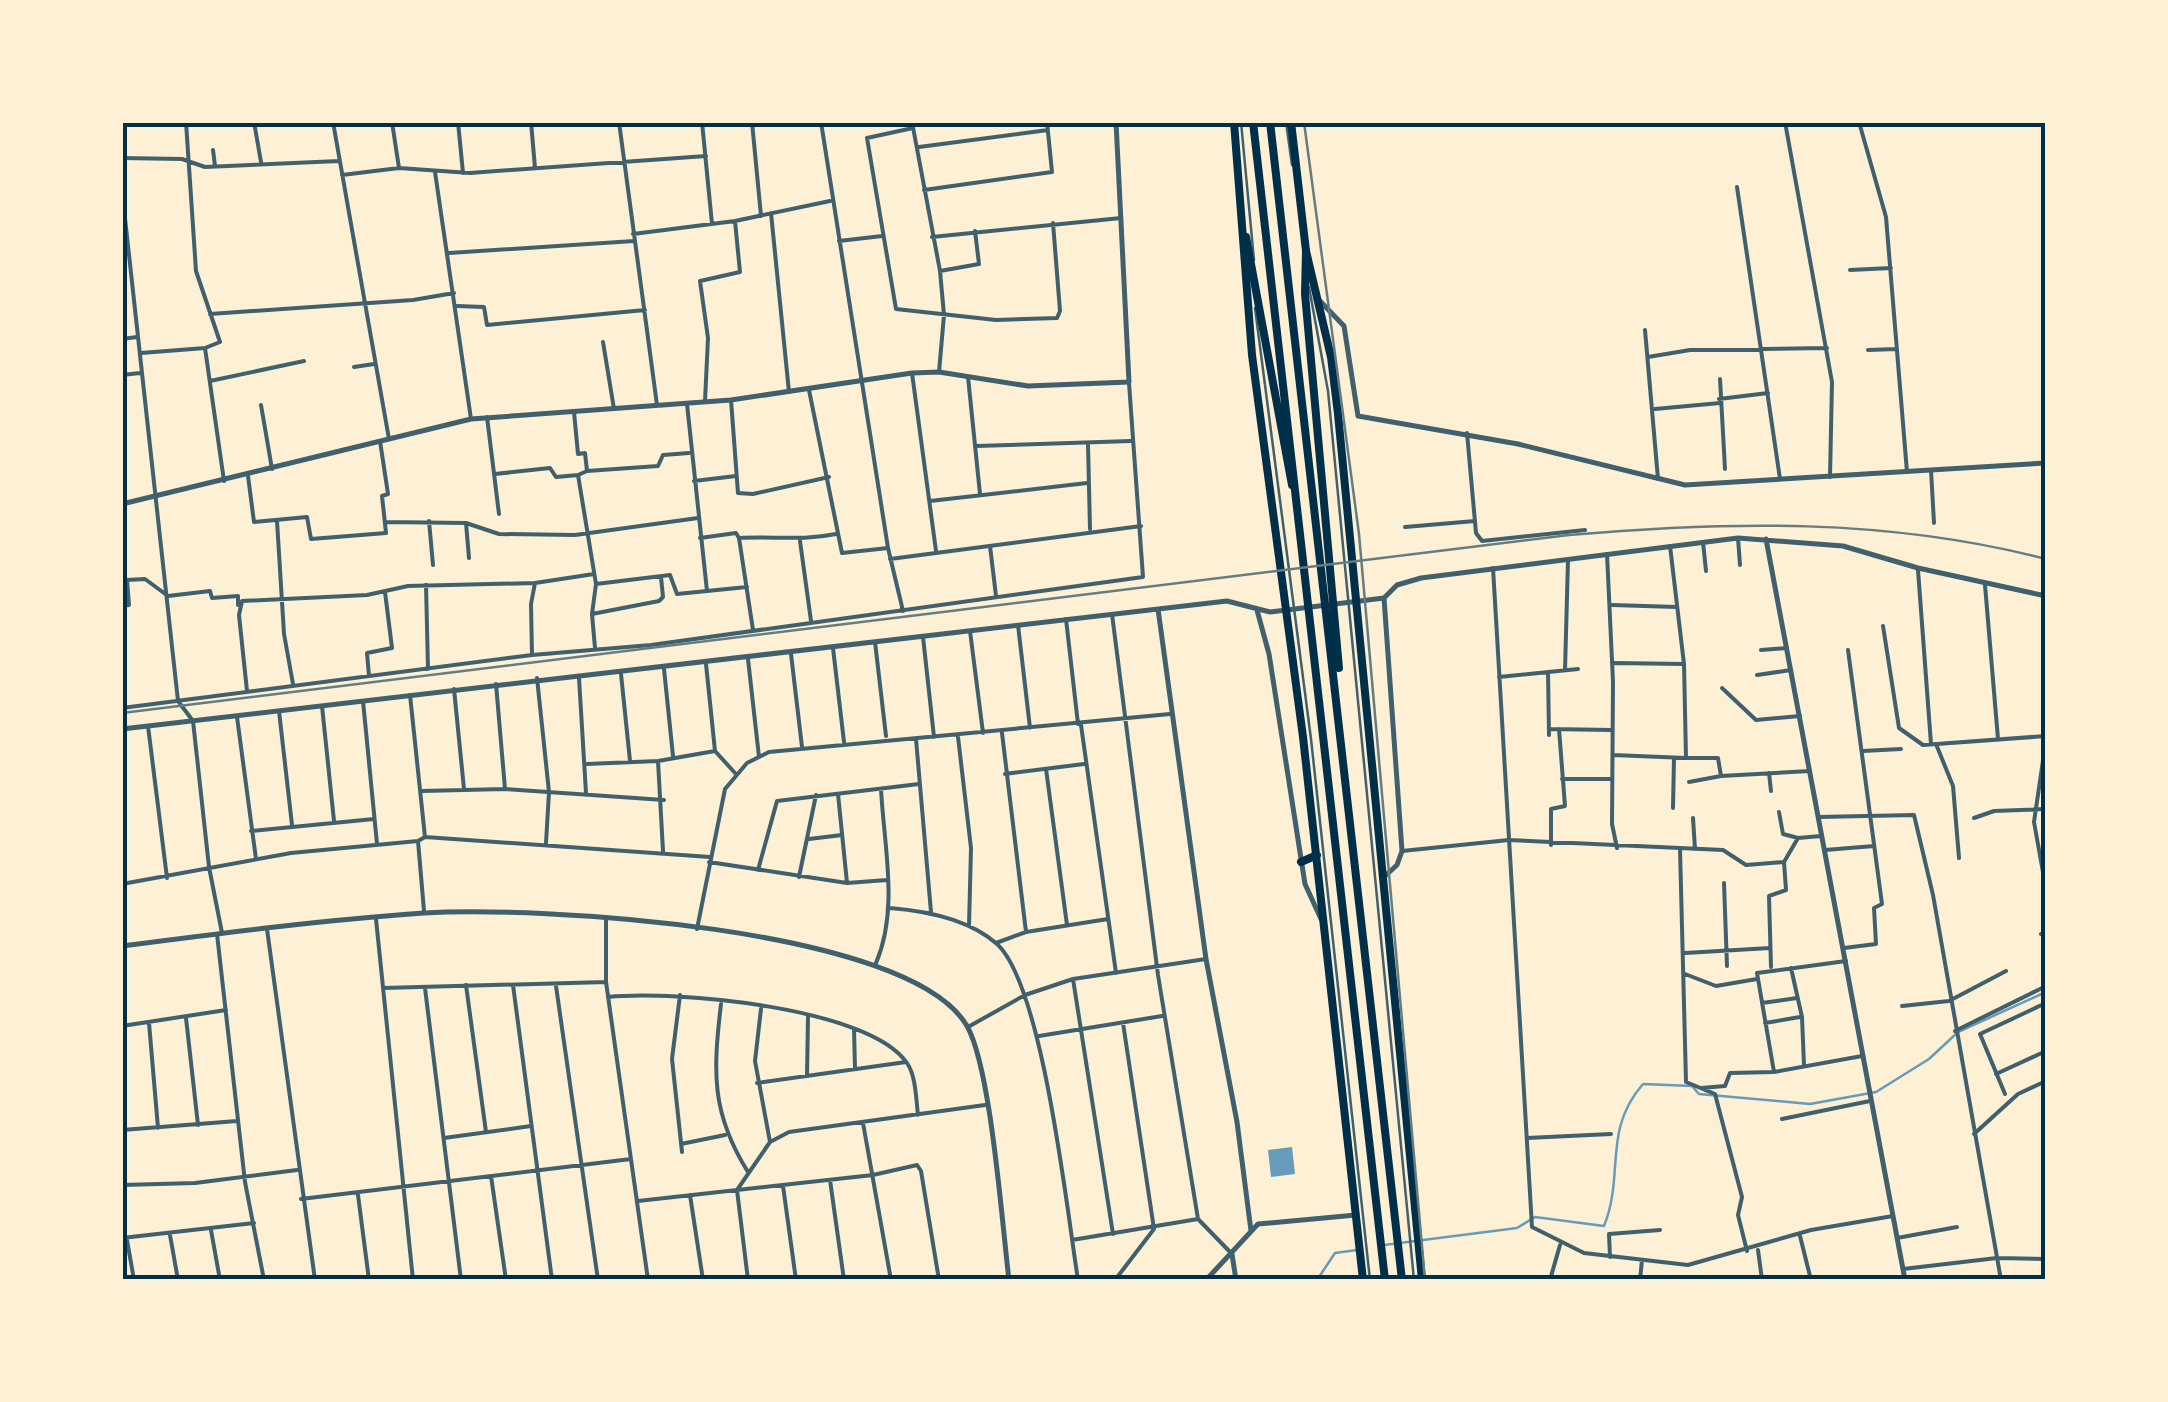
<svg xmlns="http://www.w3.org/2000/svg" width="2168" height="1402" viewBox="0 0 2168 1402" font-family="'Libre Baskerville',serif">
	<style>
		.water { fill: #669bbc }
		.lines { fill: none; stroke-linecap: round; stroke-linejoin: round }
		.stream { stroke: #669bbc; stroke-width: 2.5 }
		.service { stroke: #3f606c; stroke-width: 2.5 }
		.minor { stroke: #3f606c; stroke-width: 4 }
		.tertiary { stroke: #3f606c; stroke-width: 5 }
		.trunk { stroke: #003049; stroke-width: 8 }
		.motorway { stroke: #003049; stroke-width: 8 }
		.tram { stroke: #657d81; stroke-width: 2.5 }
		.rail { stroke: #657d81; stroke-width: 2.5 }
		.neatline { fill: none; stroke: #003049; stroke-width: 4 }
	</style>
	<rect width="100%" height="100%" fill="#fdf0d5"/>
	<!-- water -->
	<path class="water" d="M1292,1147l3,27 -24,3 -3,-27z"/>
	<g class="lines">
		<!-- stream -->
		<path class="stream" d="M1384,1245l133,-17 18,-11 69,9c21,-52 -2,-95 39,-142l49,2 7,8 111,10 66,-12 53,-33 29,-27 88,-40
			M1317,1280l18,-27 22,-3"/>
		<!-- service -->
		<path class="service" d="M1241,122l13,138
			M1286,122l6,43
			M1309,287l19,104 86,889
			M1255,308l56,431 59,541"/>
		<!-- minor -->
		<path class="minor" d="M254,122l7,40
			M333,122l56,317
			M392,122l7,46
			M458,122l5,51
			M531,122l4,46
			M619,122l38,283
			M702,122l10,102
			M752,122l9,94
			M821,122l67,426 15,63
			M912,122l28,149 4,44 -5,57
			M1785,122l47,260 -2,95
			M1859,122l27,95 21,255
			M913,128l-46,10 29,171 100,11 61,-2 3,-7 -7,-88
			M919,147l129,-17
			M213,150l2,16
			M122,158l60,1 23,8 134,-6
			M435,172l36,247
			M342,175l57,-7 71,5 236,-17
			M1737,187l43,292
			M924,190l128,-18 -5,-50
			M122,191l56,510
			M771,213l18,179
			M633,234l102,-13 95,-20
			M932,237l189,-19
			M839,241l43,-5
			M449,253l185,-12
			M1850,270l41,-2
			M940,271l39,-7 -4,-33
			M457,306l27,1 3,18 158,-15
			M210,314l203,-14 41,-7
			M1645,330l13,149
			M122,339l15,-2
			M603,342l11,67
			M205,348l19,133
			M1868,350l28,-1
			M141,353l64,-5 15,-6 -24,-71 -10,-149
			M1648,357l42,-7 137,-2
			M354,367l20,-3
			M912,373l24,178
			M122,375l18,-2
			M968,377l12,117
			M1720,379l5,90
			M210,381l94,-20
			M809,390l33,163 46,-5
			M1719,399l49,-6
			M731,400l7,93 15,1 76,-17
			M705,401l3,-63 -8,-57 40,-9 -5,-51
			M687,404l20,187
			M261,405l11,64
			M1655,409l65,-6
			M574,412l4,42 7,-1 2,18
			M487,417l12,97
			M1467,433l9,100 6,8 103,-11
			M1088,444l2,85
			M976,446l155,-5
			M1931,470l3,53
			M587,471l-9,4 18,109 -4,30 3,34
			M587,471l71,-5 5,-11 26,-2
			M495,474l55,-6 6,9 22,-2
			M248,476l6,46 53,-5 4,22 75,-6 -4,-37 6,-2 -8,-53
			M694,481l42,-5
			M930,501l157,-18
			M277,521l7,113 9,50
			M429,521l4,44
			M385,522l81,1 33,11 76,1 123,-17
			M466,523l3,35
			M1405,527l70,-6
			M700,538l36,-5 3,5 14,92
			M739,538c34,-2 63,3 97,-4
			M1738,538l2,27
			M800,541l11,80
			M1703,542l3,29
			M990,546l6,50
			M1607,554l6,128 -1,142 5,24
			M890,559l251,-33
			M1493,568l39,659 52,26 104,12 123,-35 82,-14
			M1918,570l13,174
			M596,584l74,-9 7,19 70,-7
			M426,585l2,84
			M1985,585l13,154
			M1612,605l65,2
			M122,606l7,-1 -2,-25 18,-1 23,17 42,-5 2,7 26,-2v9
			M592,614l67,-13 4,-4 -2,-20
			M1112,614l46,361 40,244 34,35
			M1066,619l12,105
			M1018,625l12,103
			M1883,626l16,102 24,17 123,-9
			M970,631l13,102
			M923,637l11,100
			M875,642l11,94
			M833,648l11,94
			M1761,650l26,-2
			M791,654l11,93
			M532,655l-1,-51 4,-21
			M748,659l11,98
			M1614,663l70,1
			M706,664l9,87
			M664,669l9,87
			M1565,670l3,-110
			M1548,672l1,63
			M621,674l9,87
			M1757,675l34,-5
			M369,676l-2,-23 25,-5 -7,-56
			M1499,677l79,-8
			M537,678l12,114 -3,51
			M579,678l7,115
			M496,684l9,105
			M1722,688l34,32 44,-4
			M454,689l10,100
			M247,691l-8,-76 3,-14 125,-6 41,-9 127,-3 59,-9
			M410,695l15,142
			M178,701l15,20 16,146 13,66
			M363,701l14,143
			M322,706l12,115
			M122,708l410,-53 119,-10 492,-68 -14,-194
			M279,711l13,114
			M237,717l19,142
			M1081,725l35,248
			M148,726l19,152
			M1549,729l63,1
			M1002,733l24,199
			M958,737l13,111 -2,78
			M916,739l15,173
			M2046,740l-12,82 12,67
			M1936,744l17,42 6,72
			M715,751l20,22
			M1863,751l38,-2
			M1613,755l73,3 -2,-94 -14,-118
			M1686,758h32l3,18 89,-5
			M658,761l5,90
			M587,764l71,-3 57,-10
			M1046,769l21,156
			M1769,773l2,18
			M1005,774l79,-10
			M1562,779h49
			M1689,782l32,-6
			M422,791l83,-2 159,11
			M838,794l9,89
			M1673,808l1,-50
			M1779,812l4,22 15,4
			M1818,817l96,-2 19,80 68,385
			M1693,818l2,31
			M1974,818l20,-7 52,-2
			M251,831l123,-12
			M809,839l33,-4
			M418,841l6,70
			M1551,845v-36l14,-3 -6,-77
			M1680,849l6,233 29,12 27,103 -4,18 9,36
			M1825,850l49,-4
			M1402,851l107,-11 214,10 23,15 38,-3 14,-24 23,-2
			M709,862l138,21 40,-3
			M758,870l19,-69 142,-17
			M799,877l17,-82
			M1724,883l3,83
			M122,884l169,-31 127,-12 7,-4 285,20
			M890,908c37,3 79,11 107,36 46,42 70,267 81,336
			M606,917v65l42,298
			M376,919l37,361
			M267,929l48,351
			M697,929l28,-140 22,-26 22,-11 401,-38
			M217,934l28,248 19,98
			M2041,934l5,-2
			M996,943l30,-11 82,-13
			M1844,948l32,-4 -2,-36 8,-4 -34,-254
			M1685,953l85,-5
			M1846,961l-89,12 17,99 88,-16
			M876,963c23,-54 8,-116 5,-174
			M1771,967l-2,-71 17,-6 -2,-28
			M1791,968l11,49 2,48
			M1685,974l31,12 41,-7
			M1073,979l40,255
			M466,985l20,147
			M513,985l39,295
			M556,986l42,294
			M383,988l223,-6
			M425,988l36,292
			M680,995l-8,64 10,93
			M608,997c65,-7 261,10 299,66 9,13 9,36 11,52
			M1762,1003l35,-5
			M721,1004c-8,68 -10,109 27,168
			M1902,1006l47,-5 57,-30
			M761,1009l-6,52 15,81
			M186,1018l12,107
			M149,1023l9,105
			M1765,1023l35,-6
			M122,1026l104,-16
			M968,1027l57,-32 48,-16 133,-20
			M854,1029l1,40
			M1955,1031l91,-45
			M1039,1036l123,-20
			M1996,1074l50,-23
			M807,1076l1,-60
			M757,1083l149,-21
			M1701,1088l24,-2 5,-13 44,-1
			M2005,1094l-25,-60 66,-31
			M1782,1119l88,-18
			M863,1123l28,157
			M122,1130l115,-9
			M1974,1134l44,-40 28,-13
			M444,1138l87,-12
			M1527,1138l84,-4
			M681,1144l44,-9
			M491,1176l15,104
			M830,1180l14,100
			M122,1185l73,-2 102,-13
			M783,1186l13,94
			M358,1195l11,85
			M690,1195l13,85
			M301,1199l330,-40
			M638,1201l235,-26 44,-10 4,6 18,109
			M211,1230l9,50
			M170,1235l8,45
			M1800,1236l11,44
			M122,1238l132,-15
			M1897,1238l60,-11
			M127,1240l7,40
			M1072,1240l126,-21
			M1758,1250l4,30
			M1610,1257l-1,-23 51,-4
			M1903,1269l94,-11 49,1
			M748,1280l-11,-90 33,-48 19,-10 196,-27
			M1115,1280l39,-51 -31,-206
			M1550,1280l10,-35
			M1640,1280l2,-20"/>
		<!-- tertiary -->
		<path class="tertiary" d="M1319,300l25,26 14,90 160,28 167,41 361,-22
			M122,504l349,-85 260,-19 181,-27 27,-1 89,14 101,-4 -13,-260
			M1766,539l139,741
			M1384,598l13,-13 24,-7 317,-40 105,8 75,22 128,28
			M1158,609l48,350 31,163 14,109
			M1257,610l12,44 36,230 16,35
			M122,729l1105,-128 43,11 114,-14
			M1384,877l13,-12 5,-14 -18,-253
			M122,946c100,-13 201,-26 302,-33 109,-7 485,13 543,113 24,42 35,198 42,254
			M1232,1254l4,26
			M1206,1280l52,-56 98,-9"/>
		<!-- trunk -->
		<path class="trunk" d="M1234,122l18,233 51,382 60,543
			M1291,122l15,129 25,106 7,57 84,866
			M1301,862l16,-7"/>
		<!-- motorway -->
		<path class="motorway" d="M1253,122l132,1158
			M1270,122l132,1158
			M1246,237l46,248
			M1306,251l-1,43 34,374"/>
		<!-- tram -->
		<path class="tram" d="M1304,122l55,412 66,746"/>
		<!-- rail -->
		<path class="rail" d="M122,713l1447,-178c160,-14 319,-17 477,24"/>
	</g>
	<!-- border -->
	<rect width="2168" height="1402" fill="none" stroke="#fdf0d5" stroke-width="250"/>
	<rect x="125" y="125" width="1918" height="1152" class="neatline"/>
</svg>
